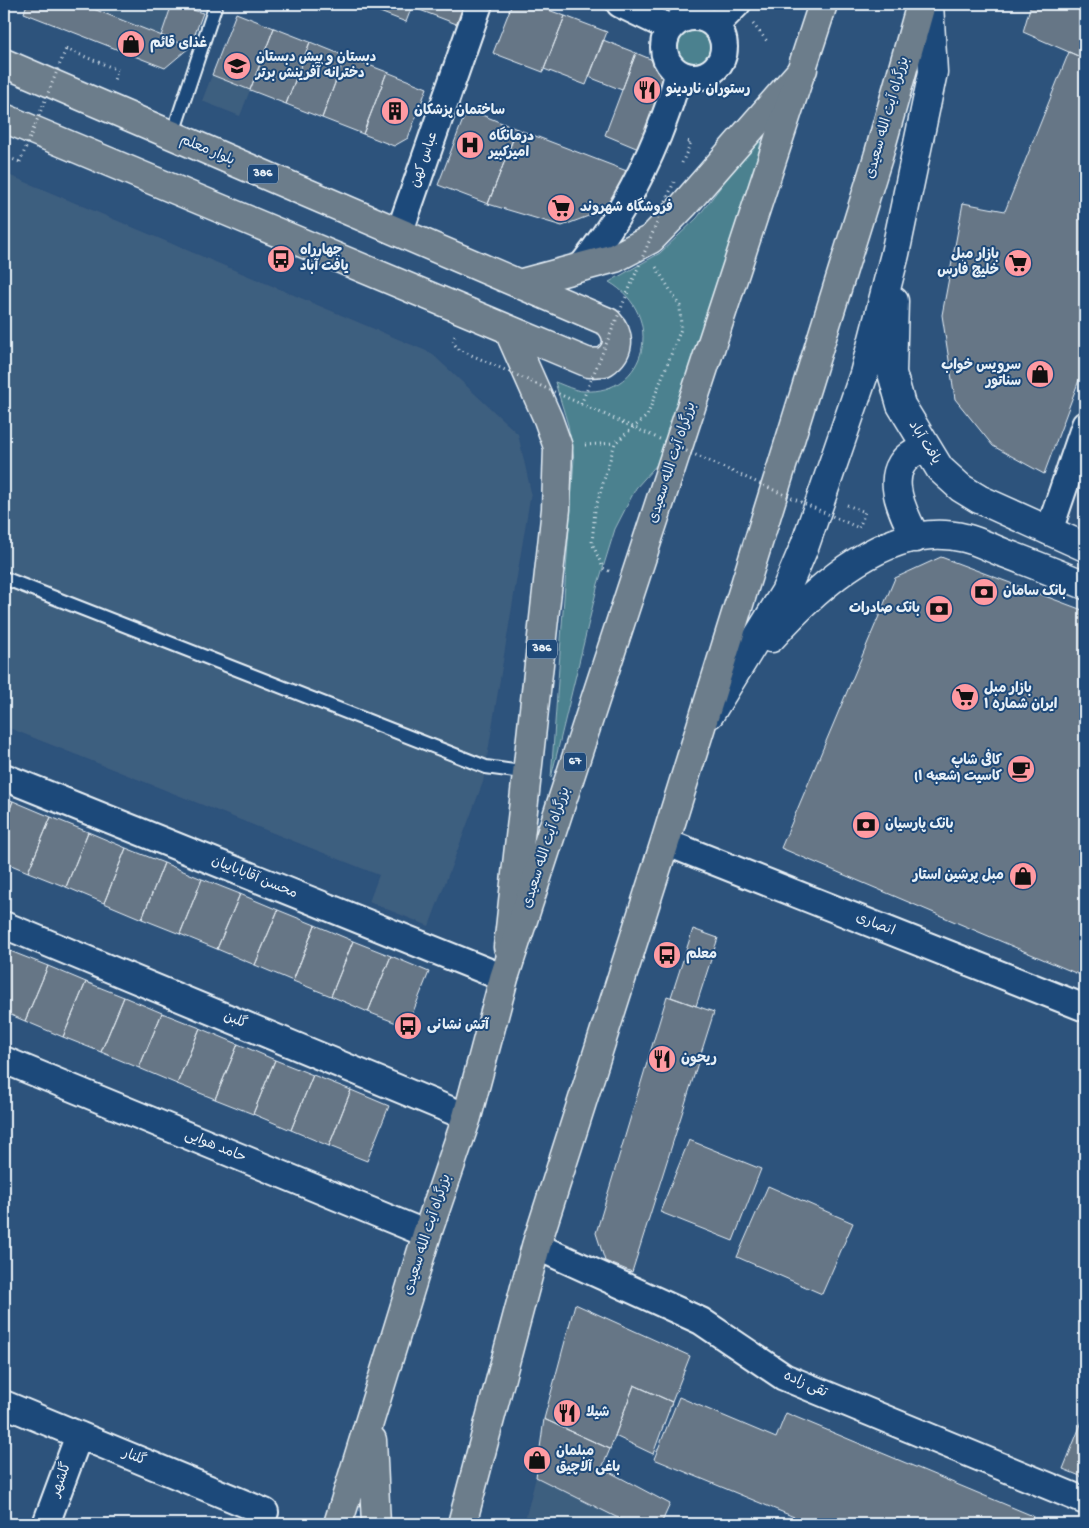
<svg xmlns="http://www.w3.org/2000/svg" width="1089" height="1528" viewBox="0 0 1089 1528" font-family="'Gochi Hand','Playpen Sans Arabic',sans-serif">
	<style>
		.built { fill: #3e5e7f }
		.green { fill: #4c818f; stroke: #9ab9c4 }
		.building { fill: #667686; stroke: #e8f1f8 }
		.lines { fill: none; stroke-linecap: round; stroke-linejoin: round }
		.lane-casing { stroke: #e8f1f8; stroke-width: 16 }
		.street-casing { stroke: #e8f1f8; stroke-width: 30 }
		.secondary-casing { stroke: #e8f1f8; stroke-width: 31 }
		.primary-casing { stroke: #e8f1f8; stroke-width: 31 }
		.highway-casing { stroke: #e8f1f8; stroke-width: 31 }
		.path { stroke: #e8f1f8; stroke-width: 3; stroke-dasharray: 1 4; stroke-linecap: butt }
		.lane { stroke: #1f4a7a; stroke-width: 12 }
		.street { stroke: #1f4a7a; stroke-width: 26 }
		.secondary { stroke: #1f4a7a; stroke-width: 28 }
		.primary { stroke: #6c7d8b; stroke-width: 28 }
		.highway { stroke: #6c7d8b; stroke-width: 28 }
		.path-bridge { stroke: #e8f1f8; stroke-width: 3; stroke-dasharray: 1 4; stroke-linecap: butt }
		.labels { text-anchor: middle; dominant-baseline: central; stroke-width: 4; stroke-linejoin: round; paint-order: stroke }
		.shield { fill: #1f4a7a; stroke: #acbfd2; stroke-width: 1 }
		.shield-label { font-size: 12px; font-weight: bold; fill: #e8f1f8 }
		.poi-label { font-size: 14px; font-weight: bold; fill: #e8f1f8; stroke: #1f4a7a; text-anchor: start }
		.street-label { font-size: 14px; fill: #e8f1f8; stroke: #1f4a7a }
	</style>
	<rect width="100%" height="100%" fill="#2d537c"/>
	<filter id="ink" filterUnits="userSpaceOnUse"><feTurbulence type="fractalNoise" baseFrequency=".02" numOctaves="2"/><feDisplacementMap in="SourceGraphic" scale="10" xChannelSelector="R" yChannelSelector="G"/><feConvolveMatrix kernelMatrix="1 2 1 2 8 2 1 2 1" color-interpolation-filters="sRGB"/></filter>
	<g filter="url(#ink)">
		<!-- built -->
		<path class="built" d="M81,4h91l-11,32z
			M236,13l38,15 -34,88 -38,-15z
			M4,173l427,180 87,81 13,58 -48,290 -54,144 -60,-24 10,-27 -375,-149z
			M536,1477l94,47h-106z"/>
		<!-- green -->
		<path class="green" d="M678 47a16 16 0 1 1 32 0a16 16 0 1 1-32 0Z
			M756,140l5,1 -7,35 -94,285 -24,27 -21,41 -17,55 -47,194 23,-319 -6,-34 -13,-43c9,3 20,9 29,9 63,4 82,-76 25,-109l51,-29 37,-35z"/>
		<!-- building -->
		<path class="building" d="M27,4h54l109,43 -25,21 -141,-55z
			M172,4l31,9 -13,34 -29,-11z
			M374,4h39l-7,18 -34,-13z
			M413,4h54l-8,21 -47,-18z
			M512,4h20l33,12 -22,56 -50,-19z
			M1031,4h54v55l-62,-27z
			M236,13l38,15 -24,62 -38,-15z
			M565,16l42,16 -21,53 -42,-16z
			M274,28l36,14 -24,62 -36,-14z
			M603,40l33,13 -14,37 -33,-13z
			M310,42l35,14 -23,62 -36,-14z
			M1069,52l16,7v305l-41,110 -51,-28 -38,-47 -13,-84 21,-112 42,8z
			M636,53l19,8 11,25 -25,64 -36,-15z
			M345,56l42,16 -24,62 -41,-16z
			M387,72l40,16 -19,50 -14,8 -31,-12z
			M467,109l50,20 -29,75 -50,-19z
			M517,129l115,44 -12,31 -58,22 -74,-22z
			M941,557l144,54v366l-304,-129 114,-270z
			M4,798l9,3 -9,23z
			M13,801l38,16 -23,55 -24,-10v-38z
			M51,817l37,15 -22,55 -38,-15z
			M88,832l38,16 -22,55 -38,-16z
			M126,848l38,15 -22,56 -38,-16z
			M164,863l38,16 -22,55 -38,-15z
			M202,879l38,15 -23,55 -37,-15z
			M240,894l38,16 -23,55 -38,-16z
			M278,910l37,15 -22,56 -38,-16z
			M315,925l38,16 -22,55 -38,-15z
			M693,929l25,9 -22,68 -25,-9z
			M353,941l38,15 -23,56 -37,-16z
			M4,948l6,3 -6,15z
			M10,951l38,15 -23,55 -21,-9v-46z
			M391,956l38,16 -22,55 -39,-15z
			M48,966l38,16 -23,55 -38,-16z
			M86,982l38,15 -23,55 -38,-15z
			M667,996l47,16 -82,260 -27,-11 -9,-28z
			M124,997l38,16 -23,55 -38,-16z
			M162,1013l38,15 -23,56 -38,-16z
			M200,1028l38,16 -23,55 -38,-15z
			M238,1044l37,16 -22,54 -38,-15z
			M275,1060l38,15 -22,55 -38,-16z
			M313,1075l38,15 -22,56 -38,-16z
			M351,1090l38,16 -22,55 -38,-15z
			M689,1140l72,29 -28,72 -73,-29z
			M768,1186l85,37 -31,71 -85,-37z
			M575,1304l115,52 -18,46 -38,-17 -24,64 -66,-30z
			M634,1385l38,17 -19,52 -38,-18z
			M679,1397l97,41 10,-25 247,103 -3,8h-219l-157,-65z
			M1085,1414v64l-22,-9z
			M544,1419l66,30 -8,19 68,36 -9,20h-31l-94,-47z"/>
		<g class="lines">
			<defs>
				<path id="lane" d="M172,136l44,-132
					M4,578l482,189 42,6"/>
				<path id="street" d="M620,4l50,24
					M664 47a30 30 0 1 1 60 0a30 30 0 1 1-60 0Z
					M715,26l22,-22
					M400,231l79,-227
					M581,267c34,-43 56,-81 77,-132 8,-21 16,-40 20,-62
					M1049,531l36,-106
					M4,777l500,201
					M665,842l420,166
					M4,925l463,192
					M4,1060l423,174
					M536,1246l165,75 83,56 301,124
					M4,1404l261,108 -5,12
					M46,1524l33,-89"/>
				<path id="secondary" d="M894,301l-2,72 9,32 39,64 21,19 18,11 106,48
					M916,538c-16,-30 -38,-75 9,-90
					M771,638c46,-51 118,-119 194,-100 13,3 26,10 39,15 27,10 54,21 81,32
					M710,714l75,-122 20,-47 59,-171 31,-120 38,-182 -4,-68"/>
				<path id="primary" d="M4,63l604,259c13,14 12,29 -4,40l-15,1 -585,-245
					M522,283l93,-25 36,-19 33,-34 119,-136
					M508,947l48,-438 2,-62 -10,-28 -40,-90"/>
				<path id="highway" d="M372,1440l4,84
					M338,1524l89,-290 40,-117 37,-139 319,-974
					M462,1524l74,-278 129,-404 213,-685 43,-153"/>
			</defs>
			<!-- lane casing -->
			<use href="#lane" class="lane-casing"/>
			<!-- street casing -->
			<use href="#street" class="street-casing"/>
			<!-- secondary casing -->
			<use href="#secondary" class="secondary-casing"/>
			<!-- primary casing -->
			<use href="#primary" class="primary-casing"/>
			<!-- highway casing -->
			<use href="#highway" class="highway-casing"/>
			<!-- path -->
			<path class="path" d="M753,24l14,17
				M66,49l52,21 -4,10
				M4,156l16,6
				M682,163l9,-21 -6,-1
				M455,336l-2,6 5,7
				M585,445l30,-2
				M847,505l18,7 -6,16
				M609,571l-6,-3 -11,-25 3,-33 20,-67 32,-27 34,-87 -1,-23 -24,-39"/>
			<!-- lane -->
			<use href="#lane" class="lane"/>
			<!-- street -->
			<use href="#street" class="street"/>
			<!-- secondary -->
			<use href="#secondary" class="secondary"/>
			<!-- primary -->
			<use href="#primary" class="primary"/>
			<!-- highway -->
			<use href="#highway" class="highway"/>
			<!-- path-bridge -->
			<path class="path-bridge" d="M20,162l46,-113
				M458,349l401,179
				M581,404l93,-222"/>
		</g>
	</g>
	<!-- icons -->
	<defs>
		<symbol id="shop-disc" viewBox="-11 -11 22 22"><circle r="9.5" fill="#ff9aa2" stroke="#1f4a7a"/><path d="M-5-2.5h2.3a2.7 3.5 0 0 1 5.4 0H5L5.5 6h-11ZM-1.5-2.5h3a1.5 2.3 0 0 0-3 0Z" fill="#111"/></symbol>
		<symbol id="school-disc" viewBox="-11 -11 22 22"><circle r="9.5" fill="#ff9aa2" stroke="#1f4a7a"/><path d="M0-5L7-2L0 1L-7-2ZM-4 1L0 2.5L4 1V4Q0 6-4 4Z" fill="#111"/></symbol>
		<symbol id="restaurant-disc" viewBox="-11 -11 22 22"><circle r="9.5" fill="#ff9aa2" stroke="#1f4a7a"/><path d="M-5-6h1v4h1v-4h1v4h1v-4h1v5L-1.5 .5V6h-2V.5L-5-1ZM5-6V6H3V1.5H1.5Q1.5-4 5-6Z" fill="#111"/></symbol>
		<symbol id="building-disc" viewBox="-11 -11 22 22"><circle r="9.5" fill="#ff9aa2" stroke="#1f4a7a"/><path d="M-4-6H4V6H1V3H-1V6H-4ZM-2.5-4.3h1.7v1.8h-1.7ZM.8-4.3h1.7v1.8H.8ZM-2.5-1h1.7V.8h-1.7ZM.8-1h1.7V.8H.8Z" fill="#111"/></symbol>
		<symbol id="hospital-disc" viewBox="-11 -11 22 22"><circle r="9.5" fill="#ff9aa2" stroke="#1f4a7a"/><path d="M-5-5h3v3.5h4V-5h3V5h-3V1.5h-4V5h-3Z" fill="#111"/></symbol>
		<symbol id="supermarket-disc" viewBox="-11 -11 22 22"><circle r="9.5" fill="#ff9aa2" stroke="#1f4a7a"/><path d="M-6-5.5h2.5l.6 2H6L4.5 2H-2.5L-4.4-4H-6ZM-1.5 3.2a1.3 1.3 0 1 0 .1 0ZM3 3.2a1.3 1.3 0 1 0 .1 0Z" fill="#111"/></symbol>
		<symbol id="bus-disc" viewBox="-11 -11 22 22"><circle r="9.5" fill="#ff9aa2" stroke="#1f4a7a"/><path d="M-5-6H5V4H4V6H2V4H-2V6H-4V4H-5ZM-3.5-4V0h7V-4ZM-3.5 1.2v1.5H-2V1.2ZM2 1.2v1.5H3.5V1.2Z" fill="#111"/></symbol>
		<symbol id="bank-disc" viewBox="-11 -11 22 22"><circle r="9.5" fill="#ff9aa2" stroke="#1f4a7a"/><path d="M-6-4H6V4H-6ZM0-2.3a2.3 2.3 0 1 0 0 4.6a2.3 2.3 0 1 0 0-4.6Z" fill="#111"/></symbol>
		<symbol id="cafe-disc" viewBox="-11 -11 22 22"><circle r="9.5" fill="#ff9aa2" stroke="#1f4a7a"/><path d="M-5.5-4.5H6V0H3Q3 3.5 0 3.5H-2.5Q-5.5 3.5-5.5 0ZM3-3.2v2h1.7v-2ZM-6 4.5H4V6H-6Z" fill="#111"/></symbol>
	</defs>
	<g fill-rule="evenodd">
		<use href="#shop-disc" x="115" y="28" width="32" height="32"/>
		<use href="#school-disc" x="221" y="50" width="32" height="32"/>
		<use href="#restaurant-disc" x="631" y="74" width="32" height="32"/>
		<use href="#building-disc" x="379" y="95" width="32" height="32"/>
		<use href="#hospital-disc" x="454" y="129" width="32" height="32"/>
		<use href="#supermarket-disc" x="545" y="192" width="32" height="32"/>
		<use href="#bus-disc" x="265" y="243" width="32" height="32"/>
		<use href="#supermarket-disc" x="1002" y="247" width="32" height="32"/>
		<use href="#shop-disc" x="1024" y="358" width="32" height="32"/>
		<use href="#bank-disc" x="968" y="576" width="32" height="32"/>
		<use href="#bank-disc" x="923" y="593" width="32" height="32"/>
		<use href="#supermarket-disc" x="949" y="681" width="32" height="32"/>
		<use href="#cafe-disc" x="1005" y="753" width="32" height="32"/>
		<use href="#bank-disc" x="850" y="809" width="32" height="32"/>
		<use href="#shop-disc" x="1007" y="860" width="32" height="32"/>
		<use href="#bus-disc" x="651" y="939" width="32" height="32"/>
		<use href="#bus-disc" x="392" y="1010" width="32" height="32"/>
		<use href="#restaurant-disc" x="646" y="1043" width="32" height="32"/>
		<use href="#restaurant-disc" x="551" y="1397" width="32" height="32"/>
		<use href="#shop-disc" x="521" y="1444" width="32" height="32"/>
	</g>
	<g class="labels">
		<!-- shield labels -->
		<g class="shield">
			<rect x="248" y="164.5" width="30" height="19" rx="4"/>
			<rect x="527" y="639.5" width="30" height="19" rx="4"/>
			<rect x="564" y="752.5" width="22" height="19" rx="4"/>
		</g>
		<g class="shield-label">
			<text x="263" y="174">386</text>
			<text x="542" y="649">386</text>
			<text x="575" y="762">67</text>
		</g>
		<!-- poi labels -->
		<g class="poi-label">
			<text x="150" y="44">غذای قائم</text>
			<text x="256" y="58">دبستان و پیش دبستان<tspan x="256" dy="16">دخترانه آفرینش برتر</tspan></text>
			<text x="666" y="90">رستوران ناردینو</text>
			<text x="414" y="111">ساختمان پزشکان</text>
			<text x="489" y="137">درمانگاه<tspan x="489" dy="16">امیرکبیر</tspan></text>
			<text x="580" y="208">فروشگاه شهروند</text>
			<text x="300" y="251">چهارراه<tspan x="300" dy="16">یافت آباد</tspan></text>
			<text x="999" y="255" text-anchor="end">بازار مبل<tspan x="999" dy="16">خلیج فارس</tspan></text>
			<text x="1021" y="366" text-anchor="end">سرویس خواب<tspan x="1021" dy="16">سناتور</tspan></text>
			<text x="1003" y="592">بانک سامان</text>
			<text x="920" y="609" text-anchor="end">بانک صادرات</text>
			<text x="984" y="689">بازار مبل<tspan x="984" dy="16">ایران شماره ۱</tspan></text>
			<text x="1002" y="761" text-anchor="end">کافی شاپ<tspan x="1002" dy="16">کاسیت (شعبه ۱)</tspan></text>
			<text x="885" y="825">بانک پارسیان</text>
			<text x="1004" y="876" text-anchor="end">مبل پرشین استار</text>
			<text x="686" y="955">معلم</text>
			<text x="427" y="1026">آتش نشانی</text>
			<text x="681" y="1059">ریحون</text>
			<text x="586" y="1413">شیلا</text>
			<text x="556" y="1452">مبلمان<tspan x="556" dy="16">باغی آلاچیق</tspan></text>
		</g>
		<!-- street labels -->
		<g class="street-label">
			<text transform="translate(888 118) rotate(-74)">بزرگراه آیت الله سعیدی</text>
			<text transform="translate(207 151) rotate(23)">بلوار معلم</text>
			<text transform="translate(425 160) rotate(-71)">عباس کهن</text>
			<text transform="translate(924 443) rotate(58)">یافت آباد</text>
			<text transform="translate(673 463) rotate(-72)">بزرگراه آیت الله سعیدی</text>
			<text transform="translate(547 848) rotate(-72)">بزرگراه آیت الله سعیدی</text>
			<text transform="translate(254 878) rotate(22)">محسن آقاباباییان</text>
			<text transform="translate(875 925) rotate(22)">انصاری</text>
			<text transform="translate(235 1021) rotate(22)">گلبن</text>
			<text transform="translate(215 1147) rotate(22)">حامد هوایی</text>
			<text transform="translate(428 1235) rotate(-72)">بزرگراه آیت الله سعیدی</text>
			<text transform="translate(805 1385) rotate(24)">تقی زاده</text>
			<text transform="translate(134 1458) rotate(22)">گلنار</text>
			<text transform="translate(62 1480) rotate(-70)">گلشهر</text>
		</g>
	</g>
	<!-- margin -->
	<rect width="1089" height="1528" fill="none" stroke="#1f4a7a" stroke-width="20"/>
	<rect x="10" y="10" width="1069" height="1508" fill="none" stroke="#e8f1f8" stroke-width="2" filter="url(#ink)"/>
</svg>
